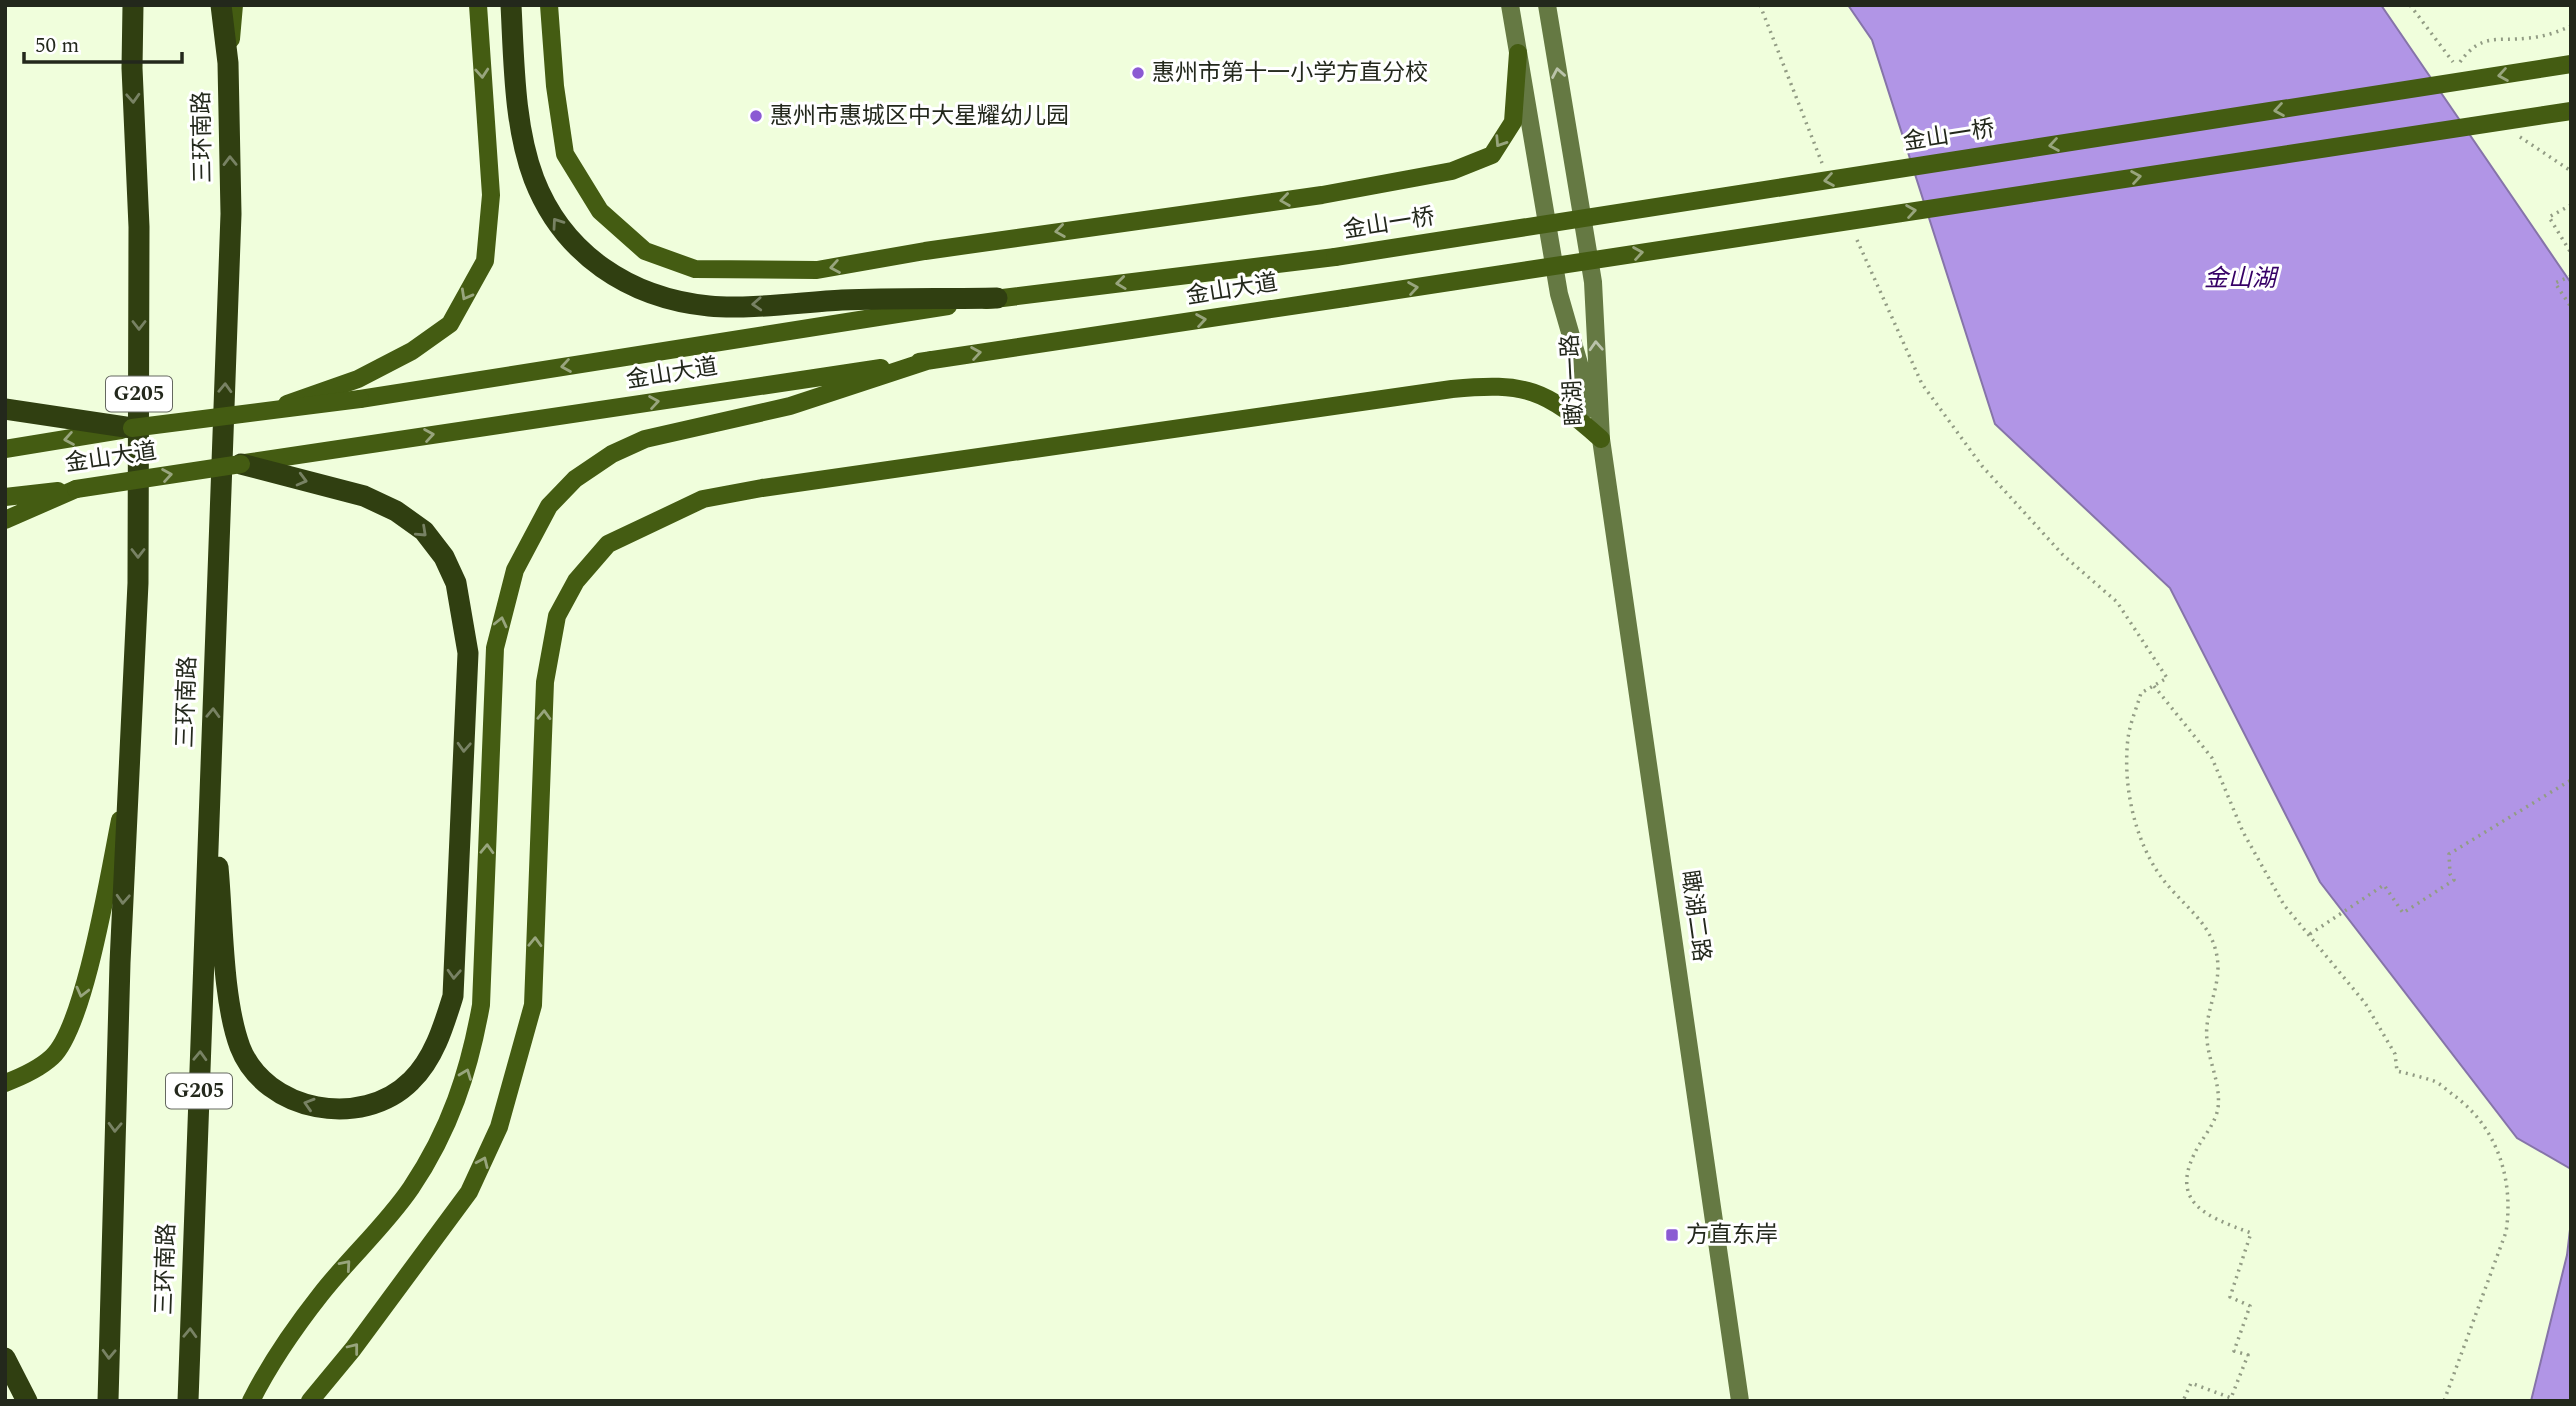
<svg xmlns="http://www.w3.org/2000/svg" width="2576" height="1406" viewBox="0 0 2576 1406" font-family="Spectral,'Noto Sans SC',serif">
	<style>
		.water { fill: #b195e6; stroke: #8674a9; stroke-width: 2 }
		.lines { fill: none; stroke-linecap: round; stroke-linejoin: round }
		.path { stroke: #929c84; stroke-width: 3.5; stroke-dasharray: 2 5; stroke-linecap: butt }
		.secondary { stroke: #657943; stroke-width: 18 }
		.primary { stroke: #445c12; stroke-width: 18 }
		.highway { stroke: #303f11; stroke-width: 21 }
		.primary-bridge { stroke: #445c12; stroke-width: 18 }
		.oneway { stroke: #98a57d }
		.oneway2 { stroke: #bac3aa }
		.oneway3 { stroke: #788264 }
		.poi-dot { fill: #8b5ad3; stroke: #fff; stroke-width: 2.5 }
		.labels { text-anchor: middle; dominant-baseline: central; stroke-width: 6; stroke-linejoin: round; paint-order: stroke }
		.shield { fill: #fff; stroke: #656860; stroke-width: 2 }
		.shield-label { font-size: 21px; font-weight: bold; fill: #23281c }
		.poi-label { font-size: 23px; fill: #23281c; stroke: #fff; text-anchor: start }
		.street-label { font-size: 23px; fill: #23281c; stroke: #fff }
		.water-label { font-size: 24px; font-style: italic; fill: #360166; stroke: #fff }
	</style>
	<rect width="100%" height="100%" fill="#f0fedc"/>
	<!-- water -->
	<path class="water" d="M1848,5h533l190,278v886l-54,-31 -197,-256 -150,-294 -175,-164 -123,-384z
		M2571,1221v180h-40l36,-146z"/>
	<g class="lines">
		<!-- path -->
		<path class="path" d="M1760,5l62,158
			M2410,5l43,57
			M2460,62c22,-30 37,-20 68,-24 15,-1 30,-6 43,-12
			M2520,137l51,34
			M2571,205l-22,12 22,36
			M1857,240l65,144 60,82 81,89 54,47 50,76 -26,15c-4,14 -11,30 -13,45 -6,50 8,112 42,150 22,25 47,42 48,79 0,25 -14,49 -11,73 2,23 14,44 11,68 -2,13 -12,26 -19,37 -33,57 6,71 52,88l-21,64 20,9 -16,45 14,4 -17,43 -40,-15 -8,18
			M2571,276l-16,7 16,24
			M2154,686l58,72 31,74 41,73 81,98 30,51 2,17c12,3 25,6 37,10 7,3 15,11 22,16 42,32 58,84 50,135l-62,169
			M2310,934l74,-49 19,28 51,-33 -4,-6 -1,-20 122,-74"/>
		<!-- secondary -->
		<path class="secondary" d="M1510,5l49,289 33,115
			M1547,5l46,277 8,157 139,962"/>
		<!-- primary -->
		<path class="primary" d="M549,5l6,81 10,68 35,57 45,40 50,18 122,1 108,-19 397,-56 130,-24 40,-16 21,-33 5,-69
			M231,39l3,-34
			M986,300l349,-43
			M919,362l426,-64
			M360,399l588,-93
			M287,404l71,-25 54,-28 38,-27 35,-63 6,-66 -13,-190
			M5,449l116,-19
			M245,463l636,-95
			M5,497l53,-6
			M5,520l71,-31
			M5,1083c16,-6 34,-14 47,-26 33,-30 58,-188 68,-237
			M251,1401c19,-38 44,-74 70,-107 29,-37 64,-68 90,-106 39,-58 58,-116 70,-183l14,-357 20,-78 34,-64 26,-27 37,-25 33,-15 145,-33 140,-46
			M310,1401l43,-52 116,-157 30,-65 34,-122 12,-323 12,-66 19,-35 32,-37 95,-45 59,-11 690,-99c74,-7 93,0 149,50"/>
		<!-- highway -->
		<path class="highway" d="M511,5c3,57 3,121 23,174 29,75 95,119 175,127 38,4 94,-4 133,-6 52,-2 103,-1 155,-2
			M5,409l127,19
			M218,867c5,53 4,131 22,180 25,65 122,83 171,34 23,-22 33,-56 42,-85l15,-343 -12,-70 -12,-26 -20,-26 -28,-20 -32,-15 -123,-32
			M5,1358l22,43
			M108,1401l12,-438 18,-380 1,-356 -7,-159 1,-63
			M188,1401l43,-1187 -3,-151 -7,-58"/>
		<!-- primary-bridge -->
		<path class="primary-bridge" d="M1335,257l1236,-193
			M1345,298l1226,-187
			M132,428l228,-29
			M76,489l165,-25"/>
	</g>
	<!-- one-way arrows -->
	<defs><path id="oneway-chevron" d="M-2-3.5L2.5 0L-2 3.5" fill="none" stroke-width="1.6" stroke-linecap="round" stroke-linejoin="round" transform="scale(1.75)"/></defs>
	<g class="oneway">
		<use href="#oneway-chevron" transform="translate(482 73) rotate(86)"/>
		<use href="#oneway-chevron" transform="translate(2503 75) rotate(171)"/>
		<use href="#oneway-chevron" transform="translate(2279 110) rotate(171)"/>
		<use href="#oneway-chevron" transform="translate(1500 142) rotate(123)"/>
		<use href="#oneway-chevron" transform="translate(2054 145) rotate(171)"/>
		<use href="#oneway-chevron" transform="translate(2136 177) rotate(-9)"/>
		<use href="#oneway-chevron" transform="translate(1829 180) rotate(171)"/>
		<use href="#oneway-chevron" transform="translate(1285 200) rotate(172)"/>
		<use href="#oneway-chevron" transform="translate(1911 211) rotate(-9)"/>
		<use href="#oneway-chevron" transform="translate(1060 231) rotate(172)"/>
		<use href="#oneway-chevron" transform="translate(1638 253) rotate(-9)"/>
		<use href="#oneway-chevron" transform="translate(835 267) rotate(170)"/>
		<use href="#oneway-chevron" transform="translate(1121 283) rotate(173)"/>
		<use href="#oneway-chevron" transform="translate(1413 288) rotate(-9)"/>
		<use href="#oneway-chevron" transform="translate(466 295) rotate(119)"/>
		<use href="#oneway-chevron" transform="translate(1201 320) rotate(-9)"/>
		<use href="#oneway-chevron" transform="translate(976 353) rotate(-9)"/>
		<use href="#oneway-chevron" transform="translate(566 366) rotate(171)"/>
		<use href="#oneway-chevron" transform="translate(654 402) rotate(-9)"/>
		<use href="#oneway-chevron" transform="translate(429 435) rotate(-9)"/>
		<use href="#oneway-chevron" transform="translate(69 439) rotate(170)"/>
		<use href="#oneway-chevron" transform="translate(167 475) rotate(-9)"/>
		<use href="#oneway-chevron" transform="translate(501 622) rotate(-77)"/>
		<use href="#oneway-chevron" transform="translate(544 715) rotate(-88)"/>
		<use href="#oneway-chevron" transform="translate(487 849) rotate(-88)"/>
		<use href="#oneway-chevron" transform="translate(535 942) rotate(-88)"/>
		<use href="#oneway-chevron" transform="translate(82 992) rotate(104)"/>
		<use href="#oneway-chevron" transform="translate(466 1074) rotate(-69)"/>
		<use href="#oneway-chevron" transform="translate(483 1162) rotate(-66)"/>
		<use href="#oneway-chevron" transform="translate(346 1265) rotate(-49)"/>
		<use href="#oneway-chevron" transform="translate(354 1348) rotate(-52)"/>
	</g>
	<g class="oneway2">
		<use href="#oneway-chevron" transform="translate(1558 73) rotate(-100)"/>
		<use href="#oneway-chevron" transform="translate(1596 346) rotate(-93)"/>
	</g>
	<g class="oneway3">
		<use href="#oneway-chevron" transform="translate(133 98) rotate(87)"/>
		<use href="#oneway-chevron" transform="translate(230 161) rotate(-91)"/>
		<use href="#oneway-chevron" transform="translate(557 223) rotate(-125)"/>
		<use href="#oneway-chevron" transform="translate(757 304) rotate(177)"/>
		<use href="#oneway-chevron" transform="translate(139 325) rotate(90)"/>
		<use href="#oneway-chevron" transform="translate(225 388) rotate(-88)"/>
		<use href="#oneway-chevron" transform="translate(302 480) rotate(15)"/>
		<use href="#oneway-chevron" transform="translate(422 532) rotate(43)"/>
		<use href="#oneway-chevron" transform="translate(138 553) rotate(90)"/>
		<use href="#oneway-chevron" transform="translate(213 713) rotate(-88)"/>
		<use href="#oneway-chevron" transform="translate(464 747) rotate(93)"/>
		<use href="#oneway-chevron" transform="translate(123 899) rotate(93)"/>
		<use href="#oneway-chevron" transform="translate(454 974) rotate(93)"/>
		<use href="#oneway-chevron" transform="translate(200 1056) rotate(-88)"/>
		<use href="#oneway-chevron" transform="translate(309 1104) rotate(-163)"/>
		<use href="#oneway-chevron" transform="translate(115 1127) rotate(92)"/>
		<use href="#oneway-chevron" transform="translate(190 1333) rotate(-88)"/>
		<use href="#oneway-chevron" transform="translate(109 1354) rotate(92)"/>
	</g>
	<!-- markers -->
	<g class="poi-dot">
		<circle cx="1138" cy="73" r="7"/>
		<circle cx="756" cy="116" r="7"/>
		<rect x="1665" y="1228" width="14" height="14" rx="3.5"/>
	</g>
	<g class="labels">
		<!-- shield labels -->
		<g class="shield">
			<rect x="106" y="376.5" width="66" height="35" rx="5"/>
			<rect x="166" y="1073.5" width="66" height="35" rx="5"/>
		</g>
		<g class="shield-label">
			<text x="139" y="394">G205</text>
			<text x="199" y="1091">G205</text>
		</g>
		<!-- poi labels -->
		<g class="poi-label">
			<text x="1152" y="73">惠州市第十一小学方直分校</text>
			<text x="770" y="116">惠州市惠城区中大星耀幼儿园</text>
			<text x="1686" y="1235">方直东岸</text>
		</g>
		<!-- street labels -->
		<g class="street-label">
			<text transform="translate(1949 136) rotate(-9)">金山一桥</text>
			<text transform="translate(203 137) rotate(-91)">三环南路</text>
			<text transform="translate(1389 224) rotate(-9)">金山一桥</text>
			<text transform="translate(1232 290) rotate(-9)">金山大道</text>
			<text transform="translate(672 374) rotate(-9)">金山大道</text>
			<text transform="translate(1573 380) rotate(-93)">瞰湖一路</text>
			<text transform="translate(111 458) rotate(-8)">金山大道</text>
			<text transform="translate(187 702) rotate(-88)">三环南路</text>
			<text transform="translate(1695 916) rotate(82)">瞰湖二路</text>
			<text transform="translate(166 1269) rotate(-88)">三环南路</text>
		</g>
		<!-- water labels -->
		<g class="water-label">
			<text x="2240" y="279">金山湖</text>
		</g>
	</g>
	<!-- border -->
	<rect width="2576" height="1406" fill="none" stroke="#23281c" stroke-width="14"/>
	<!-- scale -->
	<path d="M24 52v10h158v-10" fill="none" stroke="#23281c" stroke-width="3.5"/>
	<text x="35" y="52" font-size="21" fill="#23281c" stroke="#ffffff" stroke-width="5" paint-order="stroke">50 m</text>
</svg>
